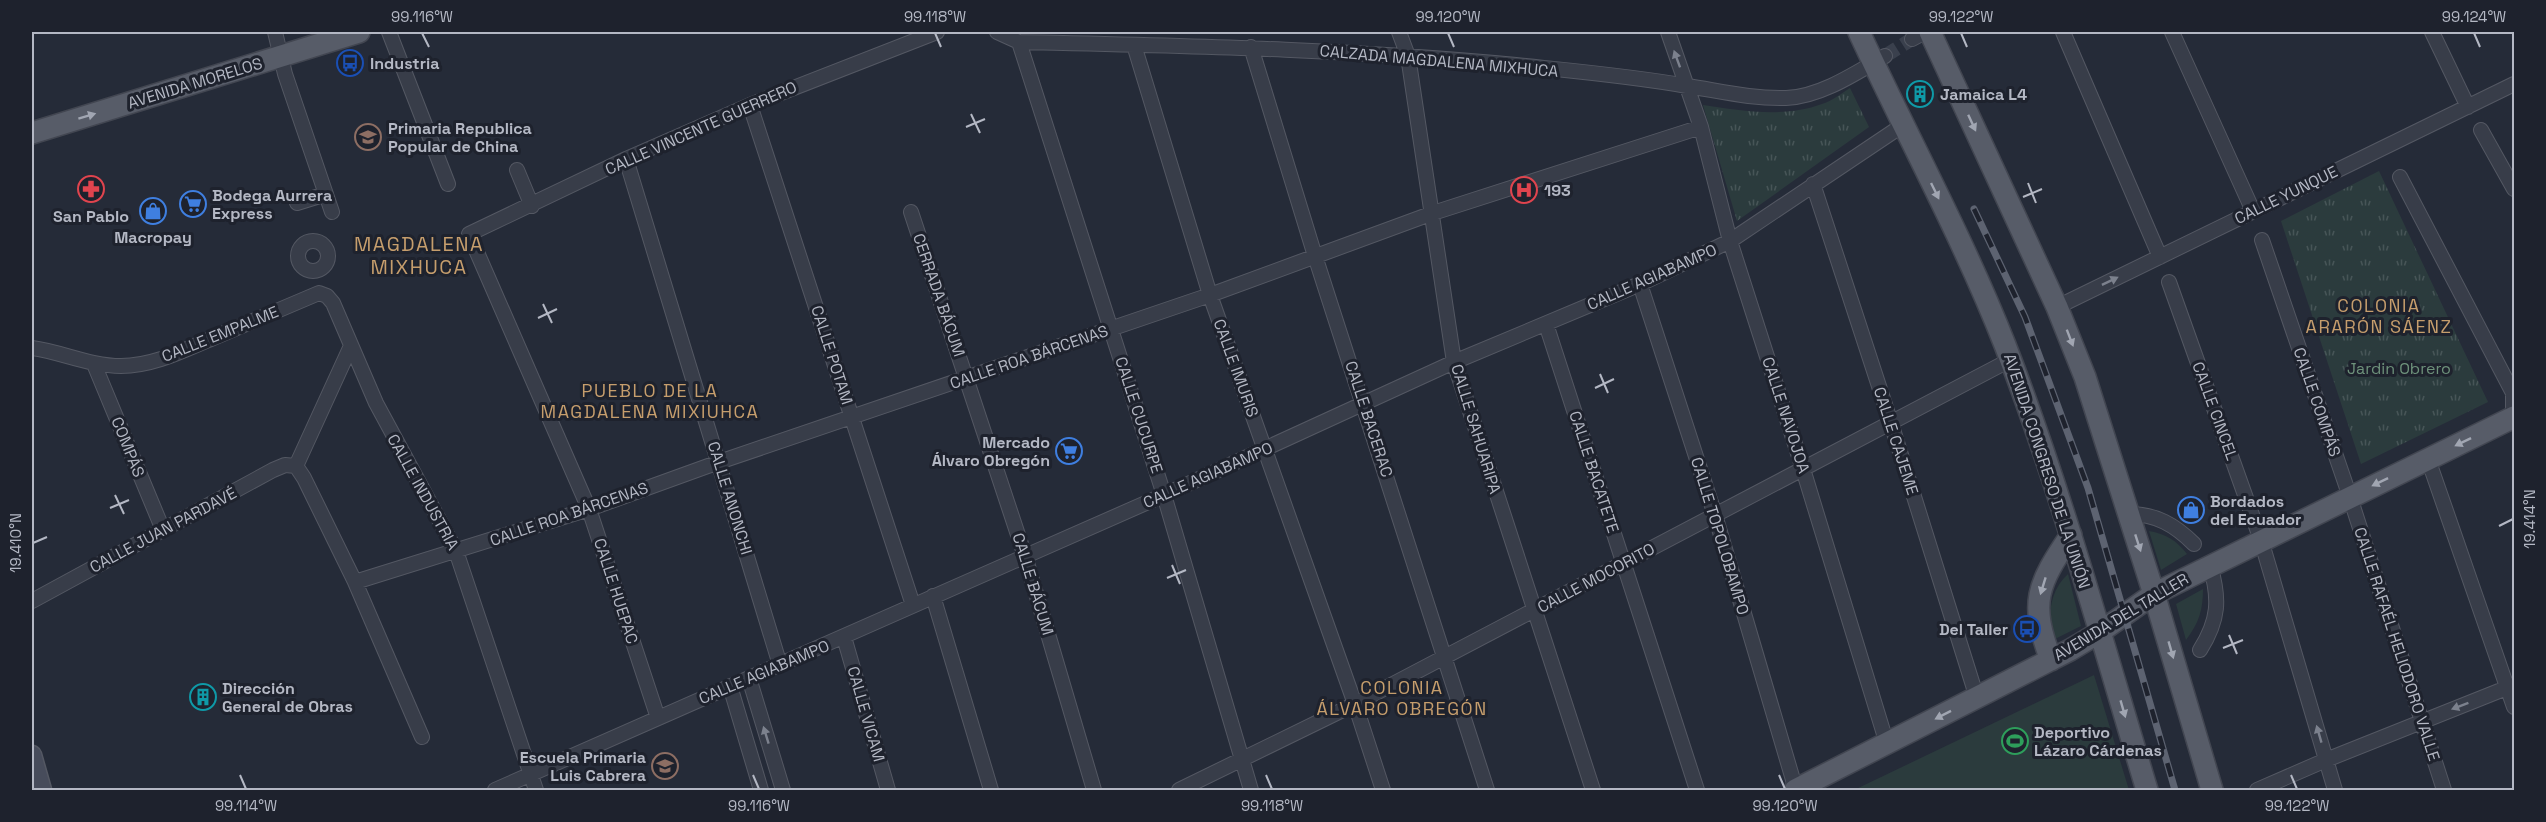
<svg xmlns="http://www.w3.org/2000/svg" width="2546" height="822" viewBox="0 0 2546 822" font-family="'Space Grotesk',sans-serif">
	<style>
		.green { fill: #2b3b3d }
		.park { fill: url(#park-tufts) }
		.lines { fill: none; stroke-linecap: round; stroke-linejoin: round }
		.street-tunnel { stroke: #3a404d; stroke-width: 14; stroke-dasharray: 14 7; stroke-linecap: butt }
		.street-casing { stroke: #545863; stroke-width: 16 }
		.secondary-casing { stroke: #545863; stroke-width: 21 }
		.primary-casing { stroke: #424651; stroke-width: 24 }
		.street { stroke: #383d49; stroke-width: 14 }
		.secondary { stroke: #474c5b; stroke-width: 18 }
		.primary { stroke: #575c68; stroke-width: 21 }
		.rail-casing { stroke: #5d6371; stroke-width: 7 }
		.rail { stroke: #1e222d; stroke-width: 4.5; stroke-dasharray: 14; stroke-linecap: butt }
		.oneway { fill: #7c818d }
		.oneway2 { fill: #a1a6b2 }
		.ticks { fill: none; stroke: #b4b8c4; stroke-width: 2 }
		.labels { text-anchor: middle; dominant-baseline: central; stroke-width: 6; stroke-linejoin: round; paint-order: stroke }
		.street-label { font-size: 16px; fill: #b4b8c4; stroke: #1e222d }
		.poi-label { font-size: 16px; font-weight: bold; fill: #b4b8c4; stroke: #1e222d; text-anchor: start }
		.park-label { font-size: 16px; fill: #6e927b; stroke: #1e222d }
		.neighbourhood-label { font-size: 18px; letter-spacing: 1.5px; fill: #c69e6d; stroke: #1e222d }
		.quarter-label { font-size: 20px; letter-spacing: 1.5px; fill: #c69e6d; stroke: #1e222d }
		.neatline { fill: none; stroke: #b4b8c4; stroke-width: 2 }
		.ticks-label { font-size: 15px; text-anchor: middle; fill: #b4b8c4 }
	</style>
	<defs>
		<pattern id="park-tufts" width="24" height="20" patternUnits="userSpaceOnUse" patternTransform="scale(1.5)"><rect width="24" height="20" fill="#2b3b3d"/><path d="M3 7l-1-3M5 7V3M7 7l1-3M15 17l-1-3M17 17v-4M19 17l1-3" fill="none" stroke="#475557"/></pattern>
	</defs>
	<rect width="100%" height="100%" fill="#252b38"/>
	<!-- green -->
	<path class="green" d="M2149,531c17,3 27,9 38,23l-26,16z
		M2068,574l13,52 -30,15c-3,-24 -2,-50 17,-67z
		M2203,589c0,21 -4,34 -17,51l-10,-36z
		M2094,675l35,115h-275z"/>
	<!-- park -->
	<path class="park" d="M1850,88l19,39 -132,94 -34,-116c38,6 81,13 119,-1 10,-3 20,-11 28,-16z
		M2379,171l109,231 -127,62 -80,-243z"/>
	<g class="lines">
		<!-- street-tunnel -->
		<path class="street-tunnel" d="M1885,56l27,-17"/>
		<defs>
			<path id="street" d="M275,32l10,42 47,138
				M389,32l59,152
				M997,32l22,10c166,4 332,7 497,23 57,6 115,11 171,21 33,5 65,13 99,12 34,-1 70,-25 99,-42
				M1399,32l9,24 46,306 139,428
				M1668,32l33,95 29,114 73,228 84,275
				M2063,32l97,225
				M2172,32l81,179
				M2432,32l36,75
				M1912,39l13,-7
				M1019,42l145,453 87,295
				M1134,45l76,250 145,409 28,86
				M1251,47l64,209 172,534
				M750,105l163,500
				M2481,130l33,59
				M626,159l154,506
				M517,170l15,36
				M2400,177l113,216v24
				M1813,184l78,239 86,275
				M297,203l29,-9
				M911,212l114,344 69,234
				M2262,240l88,257 94,293
				M298 256a15 15 0 1 1 30 0a15 15 0 1 1-30 0Z
				M2169,282l92,258 74,250
				M1640,284l75,231 81,275
				M2057,307l457,-223
				M1546,324l151,466
				M32,348c30,4 58,18 89,18 33,0 63,-16 92,-28 35,-15 71,-30 106,-45l8,3 6,7 43,100 80,148 80,239
				M94,364l69,166
				M2428,459l86,248
				M296,466l8,12 51,104 67,155
				M2129,514c27,0 46,11 65,30
				M355,582l234,-73 130,-47 491,-167 223,-82 268,-86
				M933,596l58,194
				M32,601l241,-131 12,-5 11,1 54,-118
				M844,637l44,153
				M2200,650c19,-30 20,-51 10,-85
				M749,678l34,112
				M730,686l31,104
				M658,718l-69,-209 -120,-275 157,-75 124,-54 187,-73
				M495,790l669,-295 290,-133 186,-78 90,-43 173,-116
				M1179,790l176,-86 655,-344
				M2257,790l69,-30 188,-75"/>
			<path id="secondary" d="M32,755l10,35"/>
			<path id="primary" d="M1859,32c48,104 104,206 146,313 56,145 97,296 142,445
				M1930,32l127,275 28,70 69,217 58,196
				M32,133l327,-101
				M2051,660c-22,-58 -14,-75 20,-125
				M1795,790l275,-140 30,-18 54,-38 360,-177"/>
		</defs>
		<!-- street casing -->
		<use href="#street" class="street-casing"/>
		<!-- secondary casing -->
		<use href="#secondary" class="secondary-casing"/>
		<!-- primary casing -->
		<use href="#primary" class="primary-casing"/>
		<!-- street -->
		<use href="#street" class="street"/>
		<!-- secondary -->
		<use href="#secondary" class="secondary"/>
		<!-- primary -->
		<use href="#primary" class="primary"/>
		<defs>
			<path id="rail" d="M1974,209l51,108 63,171 87,302"/>
		</defs>
		<!-- rail casing -->
		<use href="#rail" class="rail-casing"/>
		<!-- rail -->
		<use href="#rail" class="rail"/>
	</g>
	<!-- one-way arrows -->
	<defs><path id="oneway-solid" d="M-6-.8H1V-3.2L6.5 0L1 3.2V.8H-6Z" transform="scale(1.5)"/></defs>
	<g class="oneway">
		<use href="#oneway-solid" transform="translate(1677 59) rotate(-110)"/>
		<use href="#oneway-solid" transform="translate(2110 281) rotate(-26)"/>
		<use href="#oneway-solid" transform="translate(2460 706) rotate(159)"/>
		<use href="#oneway-solid" transform="translate(2319 734) rotate(-106)"/>
		<use href="#oneway-solid" transform="translate(766 735) rotate(-107)"/>
	</g>
	<g class="oneway2">
		<use href="#oneway-solid" transform="translate(87 116) rotate(-17)"/>
		<use href="#oneway-solid" transform="translate(1972 123) rotate(65)"/>
		<use href="#oneway-solid" transform="translate(1935 191) rotate(64)"/>
		<use href="#oneway-solid" transform="translate(2070 338) rotate(69)"/>
		<use href="#oneway-solid" transform="translate(2463 442) rotate(154)"/>
		<use href="#oneway-solid" transform="translate(2380 482) rotate(154)"/>
		<use href="#oneway-solid" transform="translate(2138 543) rotate(72)"/>
		<use href="#oneway-solid" transform="translate(2043 586) rotate(107)"/>
		<use href="#oneway-solid" transform="translate(2171 650) rotate(74)"/>
		<use href="#oneway-solid" transform="translate(2123 709) rotate(74)"/>
		<use href="#oneway-solid" transform="translate(1943 715) rotate(153)"/>
	</g>
	<!-- ticks -->
	<path class="ticks" d="M422,33l7,14M935,33l6,14M1448,33l6,14M1961,33l6,14M2474,33l6,14M971,114l9,19M966,127l19,-8M2028,183l8,20M2023,197l19,-8M543,304l9,19M538,318l19,-9M1600,374l8,19M1595,388l19,-9M115,495l9,19M110,508l19,-8M2499,526l14,-7M33,543l14,-6M1172,565l8,19M1167,578l19,-8M2229,635l8,19M2223,648l20,-8M240,775l6,14M753,775l6,14M1266,775l6,14M1779,775l6,14M2291,775l6,14"/>
	<!-- icons -->
	<defs>
		<symbol id="bus-ring" viewBox="-11 -11 22 22"><circle r="9.5" fill="#1e222d" stroke="#1a4fb4" stroke-width="1.5"/><path d="M-5-6H5V4H4V6H2V4H-2V6H-4V4H-5ZM-3.5-4V0h7V-4ZM-3.5 1.2v1.5H-2V1.2ZM2 1.2v1.5H3.5V1.2Z" fill="#1a4fb4"/></symbol>
		<symbol id="building-ring" viewBox="-11 -11 22 22"><circle r="9.5" fill="#1e222d" stroke="#0f9aa8" stroke-width="1.5"/><path d="M-4-6H4V6H1V3H-1V6H-4ZM-2.5-4.3h1.7v1.8h-1.7ZM.8-4.3h1.7v1.8H.8ZM-2.5-1h1.7V.8h-1.7ZM.8-1h1.7V.8H.8Z" fill="#0f9aa8"/></symbol>
		<symbol id="school-ring" viewBox="-11 -11 22 22"><circle r="9.5" fill="#1e222d" stroke="#8d6e63" stroke-width="1.5"/><path d="M0-5L7-2L0 1L-7-2ZM-4 1L0 2.5L4 1V4Q0 6-4 4Z" fill="#8d6e63"/></symbol>
		<symbol id="pharmacy-ring" viewBox="-11 -11 22 22"><circle r="9.5" fill="#1e222d" stroke="#e0444e" stroke-width="1.5"/><path d="M-2-6h4v4h4v4h-4v4h-4v-4h-4v-4h4Z" fill="#e0444e"/></symbol>
		<symbol id="hospital-ring" viewBox="-11 -11 22 22"><circle r="9.5" fill="#1e222d" stroke="#e0444e" stroke-width="1.5"/><path d="M-5-5h3v3.5h4V-5h3V5h-3V1.5h-4V5h-3Z" fill="#e0444e"/></symbol>
		<symbol id="supermarket-ring" viewBox="-11 -11 22 22"><circle r="9.5" fill="#1e222d" stroke="#3f7fe0" stroke-width="1.5"/><path d="M-6-5.5h2.5l.6 2H6L4.5 2H-2.5L-4.4-4H-6ZM-1.5 3.2a1.3 1.3 0 1 0 .1 0ZM3 3.2a1.3 1.3 0 1 0 .1 0Z" fill="#3f7fe0"/></symbol>
		<symbol id="shop-ring" viewBox="-11 -11 22 22"><circle r="9.5" fill="#1e222d" stroke="#3f7fe0" stroke-width="1.5"/><path d="M-5-2.5h2.3a2.7 3.5 0 0 1 5.4 0H5L5.5 6h-11ZM-1.5-2.5h3a1.5 2.3 0 0 0-3 0Z" fill="#3f7fe0"/></symbol>
		<symbol id="stadium-ring" viewBox="-11 -11 22 22"><circle r="9.5" fill="#1e222d" stroke="#2e9e5b" stroke-width="1.5"/><path d="M0-5a6.5 5 0 1 0 0 10a6.5 5 0 1 0 0-10ZM-3.5-1.8h7v3.6h-7Z" fill="#2e9e5b"/></symbol>
	</defs>
	<g fill-rule="evenodd">
		<use href="#bus-ring" x="335" y="48" width="30" height="30"/>
		<use href="#building-ring" x="1905" y="79" width="30" height="30"/>
		<use href="#school-ring" x="353" y="122" width="30" height="30"/>
		<use href="#pharmacy-ring" x="76" y="174" width="30" height="30"/>
		<use href="#hospital-ring" x="1509" y="175" width="30" height="30"/>
		<use href="#supermarket-ring" x="178" y="189" width="30" height="30"/>
		<use href="#shop-ring" x="138" y="196" width="30" height="30"/>
		<use href="#supermarket-ring" x="1054" y="436" width="30" height="30"/>
		<use href="#shop-ring" x="2176" y="495" width="30" height="30"/>
		<use href="#bus-ring" x="2012" y="614" width="30" height="30"/>
		<use href="#building-ring" x="188" y="682" width="30" height="30"/>
		<use href="#stadium-ring" x="2000" y="726" width="30" height="30"/>
		<use href="#school-ring" x="650" y="751" width="30" height="30"/>
	</g>
	<g class="labels">
		<!-- street labels -->
		<g class="street-label">
			<text transform="translate(1439 61) rotate(5)">CALZADA MAGDALENA MIXHUCA</text>
			<text transform="translate(195 83) rotate(-17)">AVENIDA MORELOS</text>
			<text transform="translate(701 128) rotate(-24)">CALLE VINCENTE GUERRERO</text>
			<text transform="translate(2286 195) rotate(-26)">CALLE YUNQUE</text>
			<text transform="translate(1652 277) rotate(-24)">CALLE AGIABAMPO</text>
			<text transform="translate(939 295) rotate(71)">CERRADA BÁCUM</text>
			<text transform="translate(220 334) rotate(-22)">CALLE EMPALME</text>
			<text transform="translate(832 355) rotate(72)">CALLE POTAM</text>
			<text transform="translate(1029 357) rotate(-19)">CALLE ROA BÁRCENAS</text>
			<text transform="translate(1236 368) rotate(70)">CALLE IMURIS</text>
			<text transform="translate(2317 402) rotate(71)">CALLE COMPÁS</text>
			<text transform="translate(2215 411) rotate(70)">CALLE CINCEL</text>
			<text transform="translate(1139 415) rotate(72)">CALLE CUCURPE</text>
			<text transform="translate(1786 415) rotate(72)">CALLE NAVOJOA</text>
			<text transform="translate(1369 419) rotate(72)">CALLE BACERAC</text>
			<text transform="translate(1476 429) rotate(73)">CALLE SAHUARIPA</text>
			<text transform="translate(1896 441) rotate(72)">CALLE CAJEME</text>
			<text transform="translate(128 447) rotate(68)">COMPÁS</text>
			<text transform="translate(2047 471) rotate(72)">AVENIDA CONGRESO DE LA UNIÓN</text>
			<text transform="translate(1594 472) rotate(72)">CALLE BACATETE</text>
			<text transform="translate(1208 475) rotate(-24)">CALLE AGIABAMPO</text>
			<text transform="translate(423 492) rotate(61)">CALLE INDUSTRIA</text>
			<text transform="translate(730 498) rotate(73)">CALLE ANONCHI</text>
			<text transform="translate(569 514) rotate(-19)">CALLE ROA BÁRCENAS</text>
			<text transform="translate(163 530) rotate(-28)">CALLE JUAN PARDAVÉ</text>
			<text transform="translate(1720 536) rotate(73)">CALLE TOPOLOBAMPO</text>
			<text transform="translate(1596 578) rotate(-28)">CALLE MOCORITO</text>
			<text transform="translate(1033 584) rotate(73)">CALLE BÁCUM</text>
			<text transform="translate(616 591) rotate(72)">CALLE HUEPAC</text>
			<text transform="translate(2121 617) rotate(-31)">AVENIDA DEL TALLER</text>
			<text transform="translate(2397 644) rotate(72)">CALLE RAFAÉL HELIODORO VALLE</text>
			<text transform="translate(764 672) rotate(-23)">CALLE AGIABAMPO</text>
			<text transform="translate(866 714) rotate(74)">CALLE VICAM</text>
		</g>
		<!-- poi labels -->
		<g class="poi-label">
			<text x="370" y="63">Industria</text>
			<text x="1940" y="94">Jamaica L4</text>
			<text x="388" y="128">Primaria Republica<tspan x="388" dy="18">Popular de China</tspan></text>
			<text x="1544" y="190">193</text>
			<text x="212" y="195">Bodega Aurrera<tspan x="212" dy="18">Express</tspan></text>
			<text x="91" y="216" text-anchor="middle">San Pablo</text>
			<text x="153" y="237" text-anchor="middle">Macropay</text>
			<text x="1050" y="442" text-anchor="end">Mercado<tspan x="1050" dy="18">Álvaro Obregón</tspan></text>
			<text x="2210" y="501">Bordados<tspan x="2210" dy="18">del Ecuador</tspan></text>
			<text x="2008" y="629" text-anchor="end">Del Taller</text>
			<text x="222" y="688">Dirección<tspan x="222" dy="18">General de Obras</tspan></text>
			<text x="2034" y="732">Deportivo<tspan x="2034" dy="18">Lázaro Cárdenas</tspan></text>
			<text x="646" y="757" text-anchor="end">Escuela Primaria<tspan x="646" dy="18">Luis Cabrera</tspan></text>
		</g>
		<!-- park labels -->
		<g class="park-label">
			<text x="2399" y="368">Jardin Obrero</text>
		</g>
		<!-- neighbourhood labels -->
		<g class="neighbourhood-label">
			<text x="2379" y="305">COLONIA<tspan x="2379" dy="21">ARARÓN SÁENZ</tspan></text>
			<text x="650" y="390">PUEBLO DE LA<tspan x="650" dy="21">MAGDALENA MIXIUHCA</tspan></text>
			<text x="1402" y="687">COLONIA<tspan x="1402" dy="21">ÁLVARO OBREGÓN</tspan></text>
		</g>
		<!-- quarter labels -->
		<g class="quarter-label">
			<text x="419" y="244">MAGDALENA<tspan x="419" dy="23">MIXHUCA</tspan></text>
		</g>
	</g>
	<!-- border -->
	<rect width="2546" height="822" fill="none" stroke="#1e222d" stroke-width="66"/>
	<rect x="33" y="33" width="2480" height="756" class="neatline"/>
	<g class="ticks-label">
		<text x="422" y="22">99.116°W</text>
		<text x="935" y="22">99.118°W</text>
		<text x="1448" y="22">99.120°W</text>
		<text x="1961" y="22">99.122°W</text>
		<text x="2474" y="22">99.124°W</text>
		<text transform="translate(2530 519) rotate(-90)" y="5">19.414°N</text>
		<text transform="translate(16 543) rotate(-90)" y="5">19.410°N</text>
		<text x="246" y="811">99.114°W</text>
		<text x="759" y="811">99.116°W</text>
		<text x="1272" y="811">99.118°W</text>
		<text x="1785" y="811">99.120°W</text>
		<text x="2297" y="811">99.122°W</text>
	</g>
</svg>
